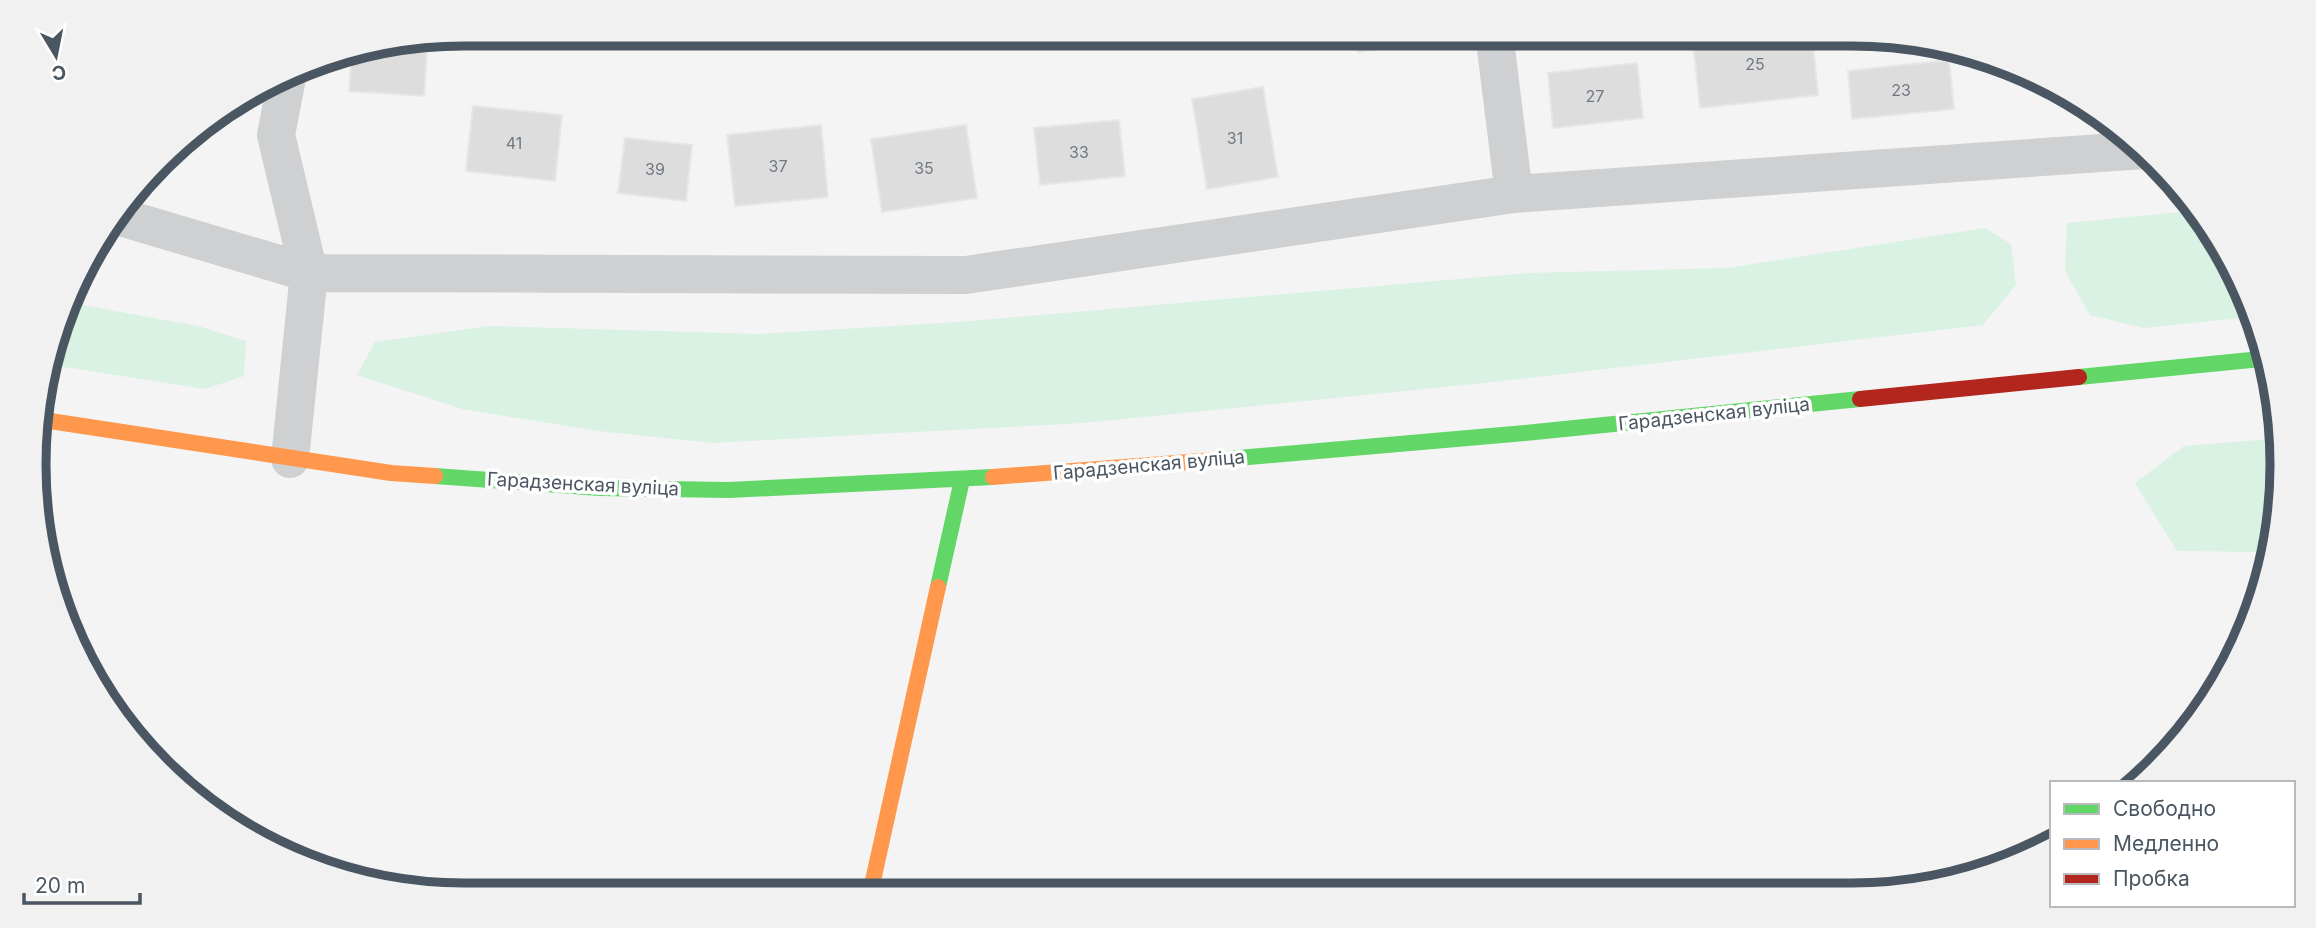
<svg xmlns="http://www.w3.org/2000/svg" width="2316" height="928" viewBox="0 0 2316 928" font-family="Inter,sans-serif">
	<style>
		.green { fill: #d9f2e3 }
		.building { fill: #ddddde; stroke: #e5e6e7; stroke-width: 2 }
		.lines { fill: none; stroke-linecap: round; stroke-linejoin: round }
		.street { stroke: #ced0d2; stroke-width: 38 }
		.fast { stroke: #63d668; stroke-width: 16 }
		.slow { stroke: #ff974d; stroke-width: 16 }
		.jam { stroke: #b3261e; stroke-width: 16 }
		.labels { text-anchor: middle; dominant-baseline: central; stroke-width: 7; stroke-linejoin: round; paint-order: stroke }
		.number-label { font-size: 16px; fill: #707881 }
		.street-label { font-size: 19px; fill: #4a5661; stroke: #fff }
		.rim { fill: none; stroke: #4a5661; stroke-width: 9 }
	</style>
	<rect width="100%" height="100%" fill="#f4f4f4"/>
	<!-- green -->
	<path class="green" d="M2190,211l48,62 12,44 -106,11 -54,-13 -25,-44 2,-48z
		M1985,228l26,16 5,41 -33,40 -489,57 -410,41 -372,20 -114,-12 -136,-22 -105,-34 18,-33 114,-16 269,8 200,-12 570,-49 199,-5z
		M72,303l126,23 48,15 -2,35 -39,13 -154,-24z
		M2282,438l-15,114 -90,-1 -42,-68 49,-37z"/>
	<!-- building -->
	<path class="building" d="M1355,33h67l1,10 -65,9z
		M1692,33h120l6,62 -118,13z
		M428,39l-4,57 -75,-5 3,-39z
		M1995,59l22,13 -20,2z
		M1949,60l5,49 -102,10 -4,-48z
		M1637,63l6,55 -90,10 -5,-55z
		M1263,87l15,90 -71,12 -15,-90z
		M473,106l89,9 -7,66 -89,-10z
		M1119,120l6,56 -85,9 -6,-57z
		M821,125l7,72 -93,9 -8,-71z
		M966,125l11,73 -95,14 -11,-73z
		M625,138l67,7 -6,56 -68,-8z"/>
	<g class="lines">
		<!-- street -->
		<path class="street" d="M1494,33l20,161
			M287,78l-11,57 33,138 -19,186
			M117,216l192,57 657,2 548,-81 630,-44"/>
		<!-- fast -->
		<path class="fast" d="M2079,377l182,-18
			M1215,460l310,-27 335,-34
			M435,476l165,12 129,2 264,-13
			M938,587l24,-107"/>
		<!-- slow -->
		<path class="slow" d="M37,419l354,54 44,3
			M993,477l222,-17
			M870,894l68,-307"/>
		<!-- jam -->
		<path class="jam" d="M1860,399l219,-22"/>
	</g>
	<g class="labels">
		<!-- number labels -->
		<g class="number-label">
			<text x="1755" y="64">25</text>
			<text x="1901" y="90">23</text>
			<text x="1595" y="96">27</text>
			<text x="1235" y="138">31</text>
			<text x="514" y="143">41</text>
			<text x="1079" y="152">33</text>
			<text x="778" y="166">37</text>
			<text x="924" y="168">35</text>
			<text x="655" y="169">39</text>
		</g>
		<!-- street labels -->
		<g class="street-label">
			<text transform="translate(1714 414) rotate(-6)">Гарадзенская вуліца</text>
			<text transform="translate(1149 465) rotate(-5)">Гарадзенская вуліца</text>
			<text transform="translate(583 484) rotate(3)">Гарадзенская вуліца</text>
		</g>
	</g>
	<!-- crop -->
	<path d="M0 0H2316V928H0ZM464 46H1852A418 418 0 0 1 2270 464V465A418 418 0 0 1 1852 883H464A418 418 0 0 1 46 465V464A418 418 0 0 1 464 46Z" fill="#f1f1f2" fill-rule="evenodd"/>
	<path class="rim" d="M464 46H1852A418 418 0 0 1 2270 464V465A418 418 0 0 1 1852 883H464A418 418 0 0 1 46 465V464A418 418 0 0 1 464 46Z"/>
	<!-- legend -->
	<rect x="2050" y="781" width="245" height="126" fill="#ffffff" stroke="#b7bbc0" stroke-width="2"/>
	<rect x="2064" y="804" width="35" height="10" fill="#63d668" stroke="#b7bbc0" stroke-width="2"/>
	<text x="2113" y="816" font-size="21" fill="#4a5661">Свободно</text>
	<rect x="2064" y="839" width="35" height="10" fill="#ff974d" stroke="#b7bbc0" stroke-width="2"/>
	<text x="2113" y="851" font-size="21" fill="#4a5661">Медленно</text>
	<rect x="2064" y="874" width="35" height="10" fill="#b3261e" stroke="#b7bbc0" stroke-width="2"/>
	<text x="2113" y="886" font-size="21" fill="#4a5661">Пробка</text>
	<!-- north arrow -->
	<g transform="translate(56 56) rotate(170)" stroke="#ffffff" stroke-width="5" paint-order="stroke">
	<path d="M0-5L12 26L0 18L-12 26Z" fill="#4a5661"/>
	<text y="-10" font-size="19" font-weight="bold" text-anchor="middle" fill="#4a5661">С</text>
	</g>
	<!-- scale -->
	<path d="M24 893v10h116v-10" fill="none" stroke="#4a5661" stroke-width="3.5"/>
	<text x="35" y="893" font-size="21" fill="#4a5661" stroke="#ffffff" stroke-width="5" paint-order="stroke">20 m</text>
</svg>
